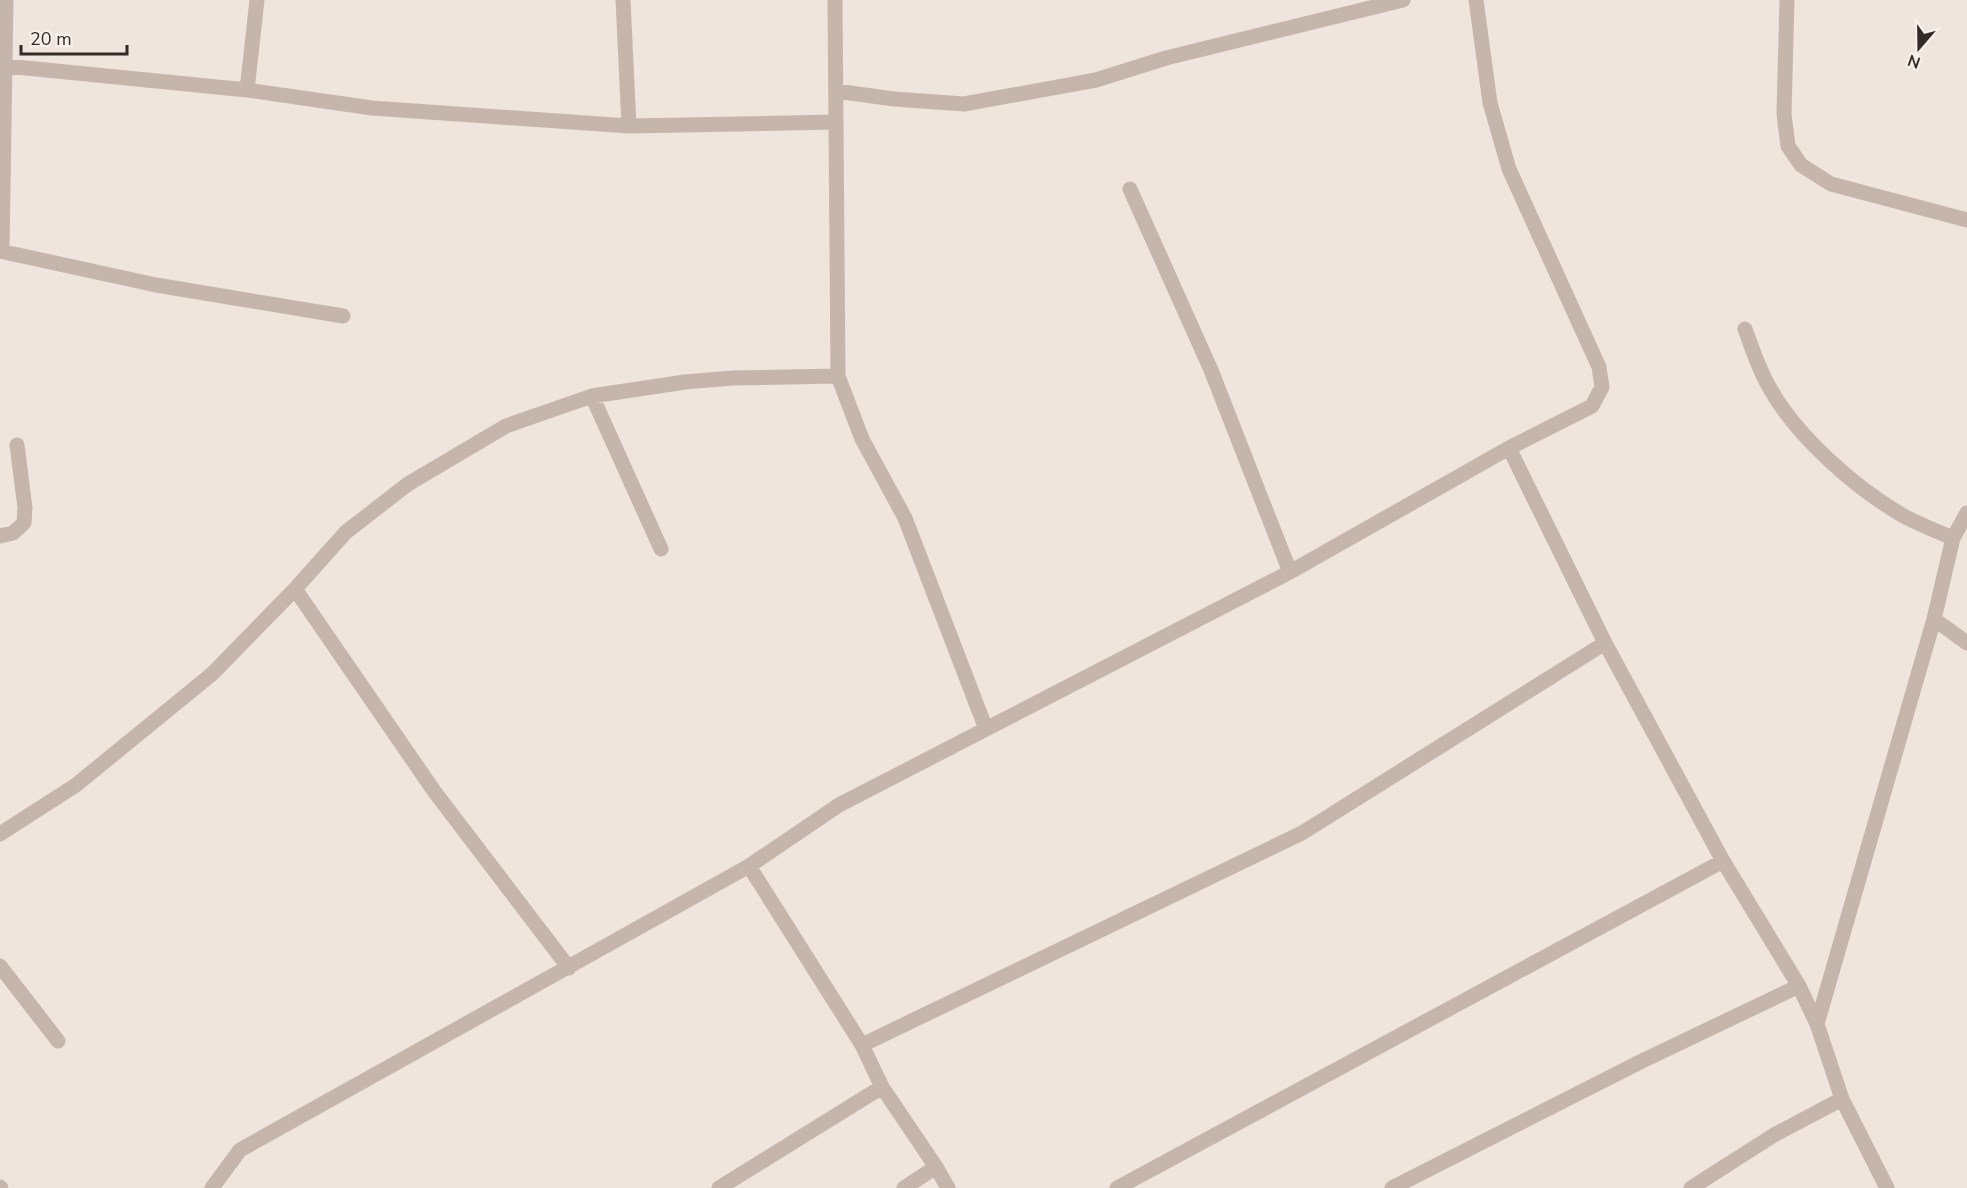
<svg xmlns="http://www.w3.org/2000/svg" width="1967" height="1188" viewBox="0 0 1967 1188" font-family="'Nunito Sans',sans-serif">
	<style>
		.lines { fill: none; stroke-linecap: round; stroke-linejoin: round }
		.minor { stroke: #c6b5aa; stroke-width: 15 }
	</style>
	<rect width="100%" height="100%" fill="#efe5dd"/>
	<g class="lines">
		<!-- minor -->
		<path class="minor" d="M623,0l6,126
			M835,0l3,376
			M1787,0l-3,114 4,32 13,19 30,19 136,36
			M6,66l241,24 125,18 257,18 206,-4
			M247,90l10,-90
			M836,91l58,8 70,5 132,-24 70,-22 237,-58
			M1130,189l81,181 79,202
			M0,251l156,34 187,31
			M2,251l4,-251
			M1745,329c7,19 13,38 23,56 27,50 86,102 134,130 16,9 34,16 51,23
			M592,396l69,153
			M1509,448l96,195 118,218 76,125 18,38
			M0,536l13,-3 11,-10 1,-15 -8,-63
			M295,589l139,202 135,177
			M1934,619l33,24
			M0,834l76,-49 136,-111 83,-85 51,-57 62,-48 98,-58 86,-30 93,-14 48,-4 105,-2 24,63 43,79 81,211
			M749,866l113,179 20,42 54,80 12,21
			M0,966l58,75
			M862,1045l440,-212 303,-190
			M0,1187l1,1
			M212,1188l28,-38 509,-284 90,-61 451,-233 219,-124 83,-42 10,-19 -3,-20 -90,-198 -19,-66 -14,-103
			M719,1188l163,-101
			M904,1188l32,-21
			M1117,1188l606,-327
			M1392,1188l248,-126 159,-76
			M1691,1188l83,-53 68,-36
			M1887,1188l-45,-89 -25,-75 117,-405 19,-81 14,-25"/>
	</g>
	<!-- north arrow -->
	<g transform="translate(1919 48) rotate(200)" stroke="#f7efe8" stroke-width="4.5" paint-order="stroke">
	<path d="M0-4.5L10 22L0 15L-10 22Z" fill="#342b29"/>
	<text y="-9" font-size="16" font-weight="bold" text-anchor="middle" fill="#342b29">N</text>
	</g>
	<!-- scale -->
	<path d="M21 45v9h106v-9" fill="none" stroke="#342b29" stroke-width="3"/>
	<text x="30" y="45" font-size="18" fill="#342b29" stroke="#f7efe8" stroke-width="4.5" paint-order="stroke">20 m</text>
</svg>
